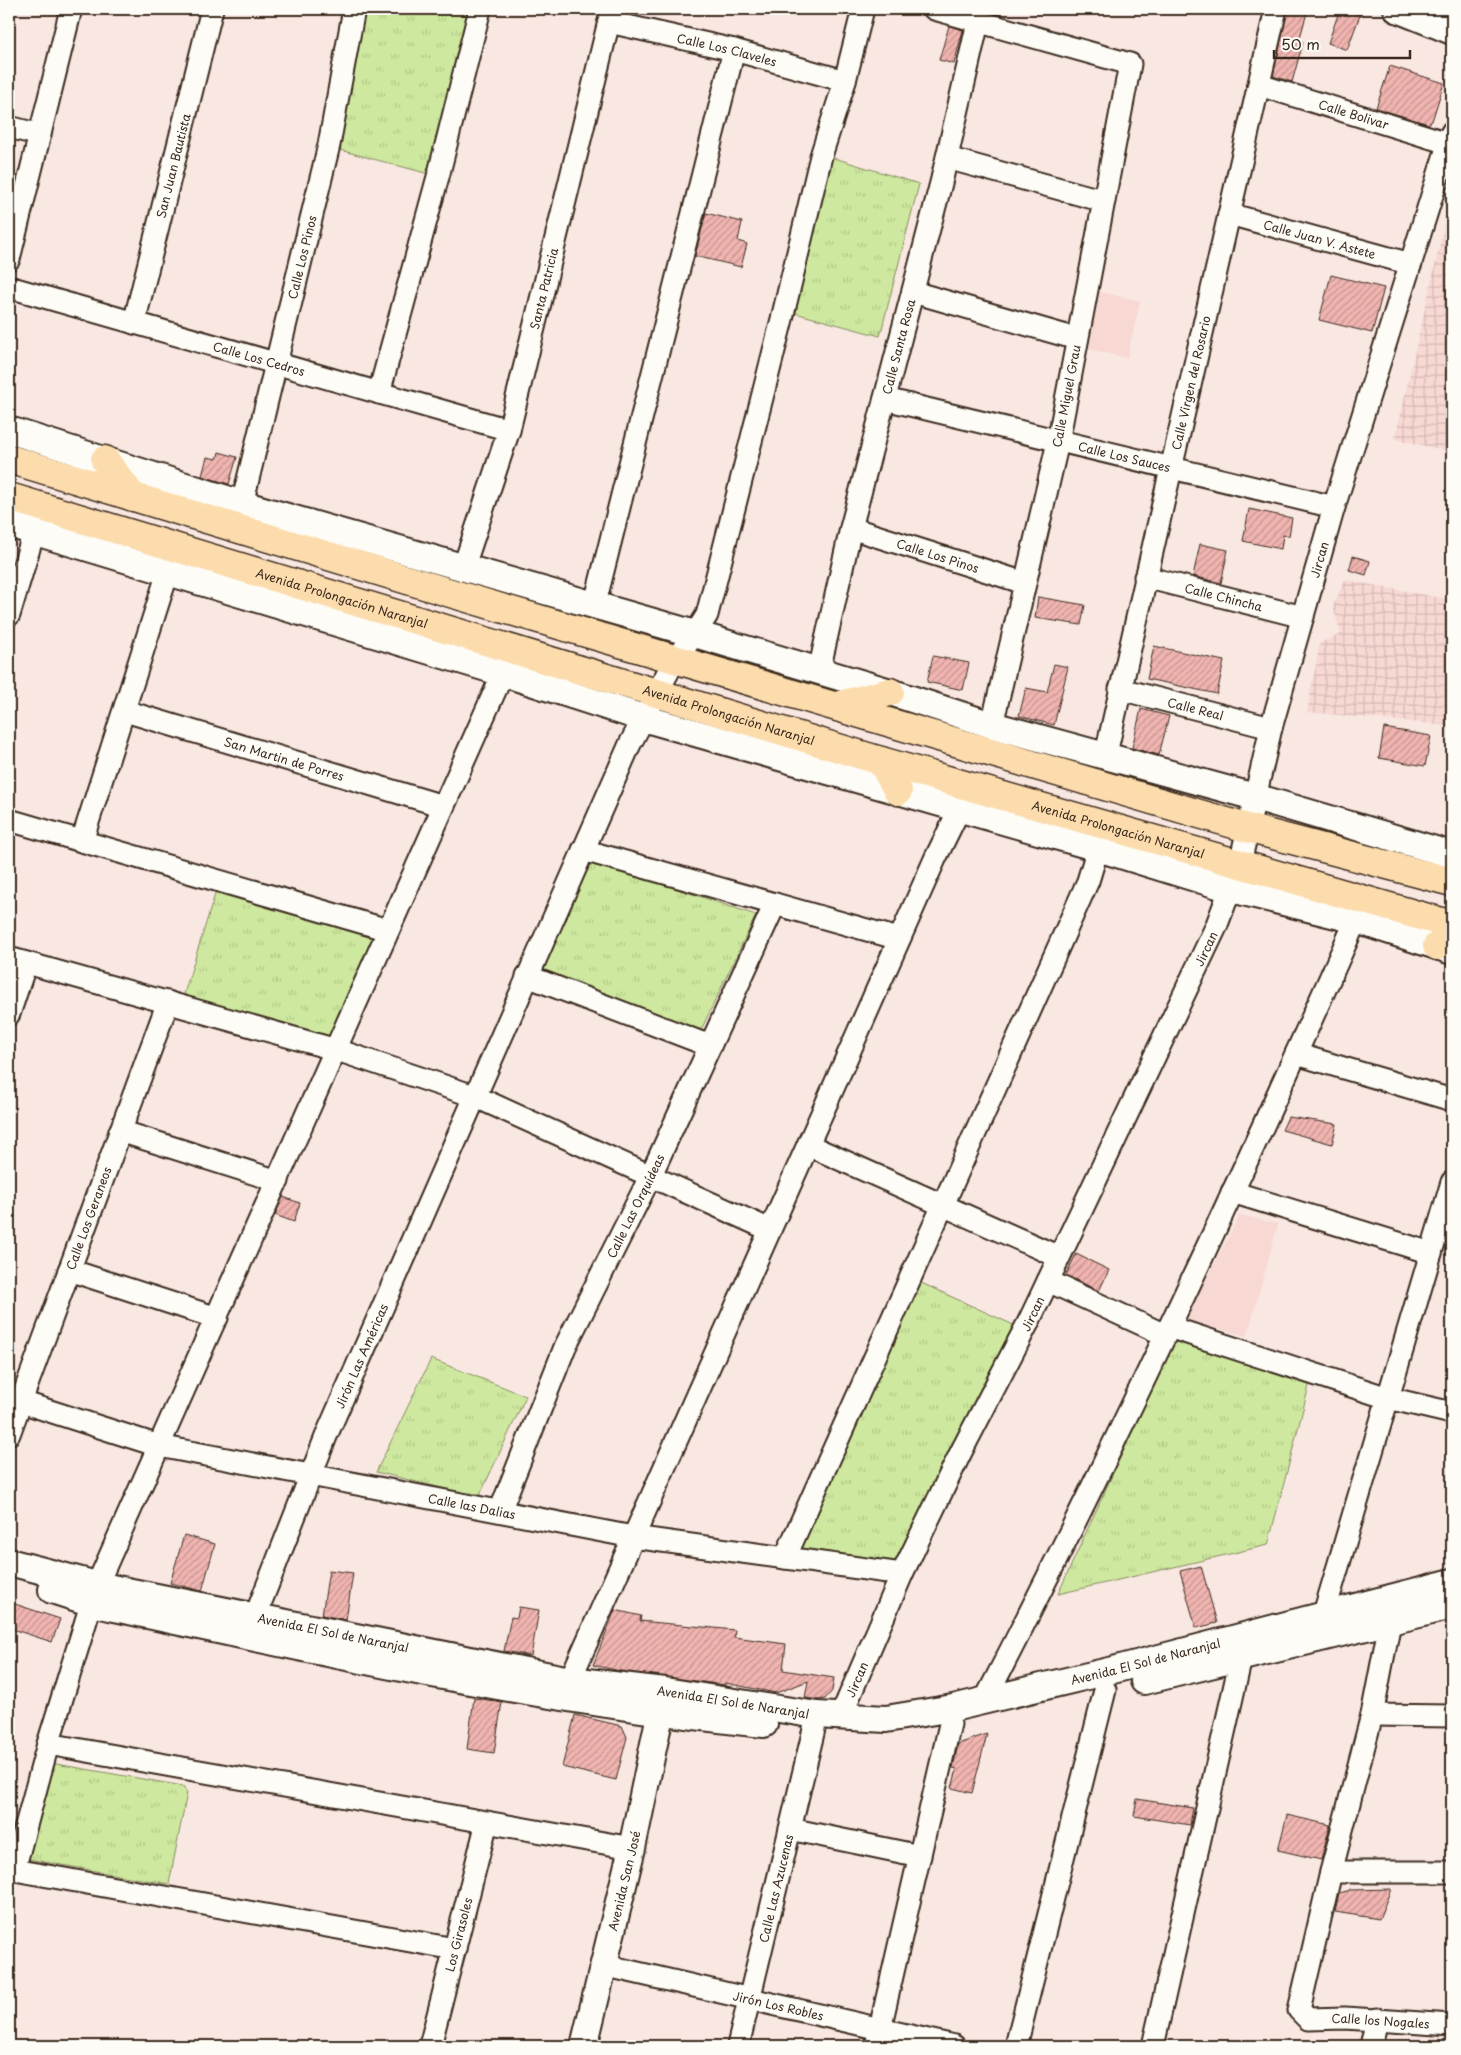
<svg xmlns="http://www.w3.org/2000/svg" width="1461" height="2055" viewBox="0 0 1461 2055" font-family="'Playpen Sans',sans-serif">
	<style>
		.built { fill: #f7d8d3 }
		.industrial { fill: url(#industrial-grid) }
		.park { fill: url(#park-tufts); stroke: #848a5e }
		.building { fill: url(#building-hatch); stroke: #3b2a1e }
		.lines { fill: none; stroke-linecap: round; stroke-linejoin: round }
		.minor-casing { stroke: #3b2a1e; stroke-width: 25 }
		.tertiary-casing { stroke: #3b2a1e; stroke-width: 30 }
		.primary-casing { stroke: #3b2a1e; stroke-width: 31 }
		.minor { stroke: #fdfcf7; stroke-width: 21 }
		.tertiary { stroke: #fdfcf7; stroke-width: 26 }
		.primary { stroke: #fcdcac; stroke-width: 28 }
		.labels { text-anchor: middle; dominant-baseline: central; stroke-width: 5; stroke-linejoin: round; paint-order: stroke }
		.street-label { font-size: 12px; fill: #3b2a1e; stroke: #fdfcf7 }
	</style>
	<defs>
		<pattern id="industrial-grid" width="8" height="8" patternUnits="userSpaceOnUse" patternTransform="scale(1.25)"><rect width="8" height="8" fill="#f7d8d3"/><path d="M0 4h8M4 0v8" fill="none" stroke="#d5bab5"/></pattern>
		<pattern id="park-tufts" width="24" height="20" patternUnits="userSpaceOnUse" patternTransform="scale(1.25)"><rect width="24" height="20" fill="#cee99f"/><path d="M3 7l-1-3M5 7V3M7 7l1-3M15 17l-1-3M17 17v-4M19 17l1-3" fill="none" stroke="#b2c888"/></pattern>
		<pattern id="building-hatch" width="6" height="6" patternUnits="userSpaceOnUse" patternTransform="scale(1.25)"><rect width="6" height="6" fill="#f1b5b1"/><path d="M-1 1l2-2M0 6l6-6M5 7l2-2" fill="none" stroke="#c4938f"/></pattern>
	</defs>
	<rect width="100%" height="100%" fill="#f9e7e2"/>
	<filter id="ink" filterUnits="userSpaceOnUse"><feTurbulence type="fractalNoise" baseFrequency=".02" numOctaves="2"/><feDisplacementMap in="SourceGraphic" scale="10" xChannelSelector="R" yChannelSelector="G"/><feConvolveMatrix kernelMatrix="1 2 1 2 8 2 1 2 1" color-interpolation-filters="sRGB"/></filter>
	<g filter="url(#ink)">
		<!-- built -->
		<path class="built" d="M1100,292l40,9 -13,57 -46,-11 3,-12 6,1z
			M1240,1215l38,9 -31,112 -62,-16z"/>
		<!-- industrial -->
		<path class="industrial" d="M1452,192v260l-57,-13z
			M1345,580l107,20v126l-145,-14 13,-69 21,-9 -8,-27z"/>
		<!-- park -->
		<path class="park" d="M366,9h104l-37,166 -97,-26z
			M831,157l88,27 -39,152 -85,-23z
			M587,859l169,56 -55,115 -165,-61z
			M216,891l157,46 -43,102 -147,-42z
			M917,1281l101,46 -120,237 -99,-14z
			M1175,1338l135,44 -42,163 -210,49z
			M431,1359l95,37 -47,101 -103,-25z
			M56,1764l127,22 4,7 -18,91 -141,-25 23,-92z"/>
		<!-- building -->
		<path class="building" d="M1288,9h20l-9,32 4,1 -11,40 -19,-6z
			M1340,9l20,6 -13,35 -19,-7z
			M949,26l14,4 -9,34 -15,-4z
			M1390,66l54,17 -12,38 -4,3 -52,-16z
			M706,213l36,9 -4,19 9,3 -6,23 -46,-11z
			M1331,275l53,13 -12,45 -53,-13z
			M219,452l18,5 -8,27 -27,-8 5,-19 10,2z
			M1249,509l43,9 -3,18 -6,-1 -2,14 -38,-8z
			M1200,544l28,6 -7,33 -28,-7z
			M1353,556l17,5 -4,14 -17,-5z
			M1038,597l47,8 -4,20 -46,-7z
			M1154,646l70,15 -7,33 -70,-15z
			M933,656l36,7 -6,27 -36,-8z
			M1054,664l14,3 -14,58 -35,-9 7,-28 21,4z
			M1141,709l28,7 -10,39 -27,-7z
			M1384,728l47,8 -6,30 -46,-8z
			M1288,1117l49,7 -5,20 -50,-14z
			M283,1197l17,6 -6,19 -19,-7z
			M1076,1254l33,16 -10,21 -33,-16z
			M184,1535l31,9 -13,47 -32,-8z
			M1201,1566l16,57 -21,5 -16,-57z
			M329,1570l24,3 -7,47 -24,-5z
			M9,1602l51,17 -8,23 -43,-14z
			M519,1607l20,3 -8,46 -27,-5 7,-34 6,1z
			M615,1610l26,6 -1,5 95,9 -1,7 52,7 -3,26 51,8 -2,13 -7,8 -6,1 -14,-2 3,-17 -32,12 -51,-10v2l-105,-14 -27,-6z
			M474,1698l28,4 -8,51 -27,-4z
			M575,1715l47,11 5,11 -11,43 -54,-13z
			M987,1734l-15,59 -20,-5 5,-19 -4,-1 5,-24z
			M1137,1799l56,9 -3,17 -56,-9z
			M1287,1815l43,10 -9,35 -43,-10z
			M1391,1889l-12,30 -44,-7 4,-19 12,-3z"/>
		<g class="lines">
			<defs>
				<g id="minor">
					<path d="M934,9l196,55 -72,378 -66,283"/>
					<path id="s1" d="M609,22l125,28 111,31"/>
					<path id="s2" d="M1259,85l189,58"/>
					<path d="M9,127l31,8"/>
					<path d="M947,158l157,43"/>
					<path id="s3" d="M1229,214l182,50"/>
					<path d="M9,259l62,-250"/>
					<path id="s4" d="M9,287l500,143"/>
					<path d="M913,292l164,47"/>
					<path id="s5" d="M134,323l78,-314"/>
					<path d="M379,393l60,-220 41,-164"/>
					<path id="s6" d="M885,399l449,108"/>
					<path id="s7" d="M242,504l87,-359 25,-136"/>
					<path id="s8" d="M851,528l174,55"/>
					<path id="s9" d="M464,566l45,-136 103,-421"/>
					<path id="s10" d="M1145,577l158,40"/>
					<path d="M594,607l140,-557"/>
					<path d="M9,615l25,-83"/>
					<path id="s11" d="M819,671l32,-143 90,-345 37,-161"/>
					<path id="s12" d="M1120,689l151,39"/>
					<path id="s13" d="M125,711l318,95"/>
					<path id="s14" d="M1105,758l171,-749"/>
					<path d="M9,820l379,110"/>
					<path d="M82,841l86,-269"/>
					<path d="M583,850l316,89"/>
					<path d="M9,958l328,92 137,46 296,134"/>
					<path d="M527,976l183,70"/>
					<path d="M9,1014l17,-51"/>
					<path d="M1296,1054l156,46"/>
					<path d="M120,1131l158,50"/>
					<path d="M808,1145l251,112"/>
					<path d="M1232,1192l199,61"/>
					<path d="M69,1270l148,48"/>
					<path d="M1048,1281l117,54"/>
					<path d="M1169,1327l219,71 64,15"/>
					<path id="s15" d="M9,1398l150,48 474,91 269,37"/>
					<path id="s16" d="M9,1434l159,-432"/>
					<path id="s17" d="M500,1511l65,-164 86,-172 124,-271"/>
					<path d="M785,1558l303,-677 10,-33"/>
					<path id="s18" d="M255,1617l72,-183 303,-690 45,-85 20,-25 12,-19 75,-296 39,-163 24,-75 18,-72"/>
					<path d="M1323,1617l129,-435"/>
					<path id="s19" d="M1390,1622l-18,93 -41,157 -32,138 9,9 37,-1 107,7"/>
					<path d="M570,1680l365,-821 25,-51"/>
					<path d="M985,1700c132,-255 254,-517 371,-780"/>
					<path d="M1372,1715l80,1"/>
					<path id="s20" d="M840,1718l62,-144 59,-122 68,-131 187,-394 24,-64 31,-135 63,-221 118,-375"/>
					<path d="M48,1744l584,104"/>
					<path d="M790,1829l130,27"/>
					<path d="M9,1869l446,80"/>
					<path d="M14,1870l34,-126 49,-159 406,-912"/>
					<path d="M1331,1872h121"/>
					<path id="s21" d="M603,1965l351,81"/>
					<path id="s22" d="M430,2046l57,-224"/>
					<path id="s23" d="M738,2046l76,-317"/>
					<path d="M876,2046l74,-322"/>
					<path d="M1016,2046l89,-356"/>
					<path d="M1153,2046l88,-388"/>
					<path d="M1371,2046l6,-27"/>
				</g>
				<g id="tertiary">
					<path d="M1397,9l55,22"/>
					<path d="M9,430l233,74 453,130 195,58 102,33 263,72 197,58"/>
					<path d="M9,524l494,149 140,45 455,130 133,41 125,31 96,31"/>
					<path id="s24" d="M9,1562l88,23 473,95 95,11 152,24 69,4 67,-11 160,-38 339,-88"/>
					<path d="M52,1590l40,13c223,48 445,98 672,121"/>
					<path d="M1144,1681l308,-75"/>
					<path id="s25" d="M584,2046l48,-198 32,-152"/>
				</g>
				<g id="primary">
					<path d="M9,459l445,135 793,234 205,54"/>
					<path d="M105,460l28,37"/>
					<path id="s26" d="M9,497l872,264 571,164"/>
					<path d="M836,706l54,-14"/>
					<path d="M881,761l17,30"/>
					<path d="M1437,946l15,-5"/>
				</g>
			</defs>
			<!-- minor casing -->
			<use href="#minor" class="minor-casing"/>
			<!-- tertiary casing -->
			<use href="#tertiary" class="tertiary-casing"/>
			<!-- primary casing -->
			<use href="#primary" class="primary-casing"/>
			<!-- minor -->
			<use href="#minor" class="minor"/>
			<!-- tertiary -->
			<use href="#tertiary" class="tertiary"/>
			<!-- primary -->
			<use href="#primary" class="primary"/>
		</g>
	</g>
	<g class="labels">
		<!-- street labels -->
		<g class="street-label">
			<text stroke="none"><textPath href="#s1" startOffset="121">Calle Los Claveles</textPath></text>
			<text stroke="none"><textPath href="#s2" startOffset="99">Calle Bolivar</textPath></text>
			<text stroke="none"><textPath href="#s5" startOffset="162">San Juan Bautista</textPath></text>
			<text stroke="none"><textPath href="#s3" startOffset="94">Calle Juan V. Astete</textPath></text>
			<text stroke="none"><textPath href="#s7" startOffset="254">Calle Los Pinos</textPath></text>
			<text stroke="none"><textPath href="#s9" startOffset="289">Santa Patricia</textPath></text>
			<text stroke="none"><textPath href="#s11" startOffset="334">Calle Santa Rosa</textPath></text>
			<text stroke="none"><textPath href="#s4" startOffset="260">Calle Los Cedros</textPath></text>
			<text stroke="none"><textPath href="#s14" startOffset="385">Calle Virgen del Rosario</textPath></text>
			<text transform="translate(1066 396) rotate(-79)">Calle Miguel Grau</text>
			<text stroke="none"><textPath href="#s6" startOffset="246">Calle Los Sauces</textPath></text>
			<text stroke="none"><textPath href="#s8" startOffset="91">Calle Los Pinos</textPath></text>
			<text stroke="none"><textPath href="#s20" startOffset="1258">Jircan</textPath></text>
			<text stroke="none"><textPath href="#s26" startOffset="348">Avenida Prolongación Naranjal</textPath></text>
			<text stroke="none"><textPath href="#s10" startOffset="81">Calle Chincha</textPath></text>
			<text stroke="none"><textPath href="#s12" startOffset="78">Calle Real</textPath></text>
			<text stroke="none"><textPath href="#s26" startOffset="752">Avenida Prolongación Naranjal</textPath></text>
			<text stroke="none"><textPath href="#s13" startOffset="166">San Martin de Porres</textPath></text>
			<text stroke="none"><textPath href="#s26" startOffset="1158">Avenida Prolongación Naranjal</textPath></text>
			<text stroke="none"><textPath href="#s20" startOffset="852">Jircan</textPath></text>
			<text stroke="none"><textPath href="#s17" startOffset="334">Calle Las Orquídeas</textPath></text>
			<text stroke="none"><textPath href="#s16" startOffset="230">Calle Los Geraneos</textPath></text>
			<text stroke="none"><textPath href="#s20" startOffset="448">Jircan</textPath></text>
			<text stroke="none"><textPath href="#s18" startOffset="282">Jirón Las Américas</textPath></text>
			<text stroke="none"><textPath href="#s15" startOffset="476">Calle las Dalias</textPath></text>
			<text stroke="none"><textPath href="#s24" startOffset="332">Avenida El Sol de Naranjal</textPath></text>
			<text stroke="none"><textPath href="#s24" startOffset="1158">Avenida El Sol de Naranjal</textPath></text>
			<text stroke="none"><textPath href="#s20" startOffset="42">Jircan</textPath></text>
			<text stroke="none"><textPath href="#s24" startOffset="738">Avenida El Sol de Naranjal</textPath></text>
			<text stroke="none"><textPath href="#s25" startOffset="170">Avenida San José</textPath></text>
			<text stroke="none"><textPath href="#s23" startOffset="162">Calle Las Azucenas</textPath></text>
			<text stroke="none"><textPath href="#s22" startOffset="115">Los Girasoles</textPath></text>
			<text stroke="none"><textPath href="#s21" startOffset="180">Jirón Los Robles</textPath></text>
			<text stroke="none"><textPath href="#s19" startOffset="484">Calle los Nogales</textPath></text>
		</g>
	</g>
	<!-- margin -->
	<rect width="1461" height="2055" fill="none" stroke="#fdfcf7" stroke-width="30"/>
	<rect x="15" y="15" width="1431" height="2025" fill="none" stroke="#3b2a1e" stroke-width="2" filter="url(#ink)"/>
	<!-- scale -->
	<path d="M1274 50v8h136v-8" fill="none" stroke="#3b2a1e" stroke-width="2.5"/>
	<text x="1281" y="50" font-size="15" fill="#3b2a1e" stroke="#fdfcf7" stroke-width="4" paint-order="stroke">50 m</text>
</svg>
